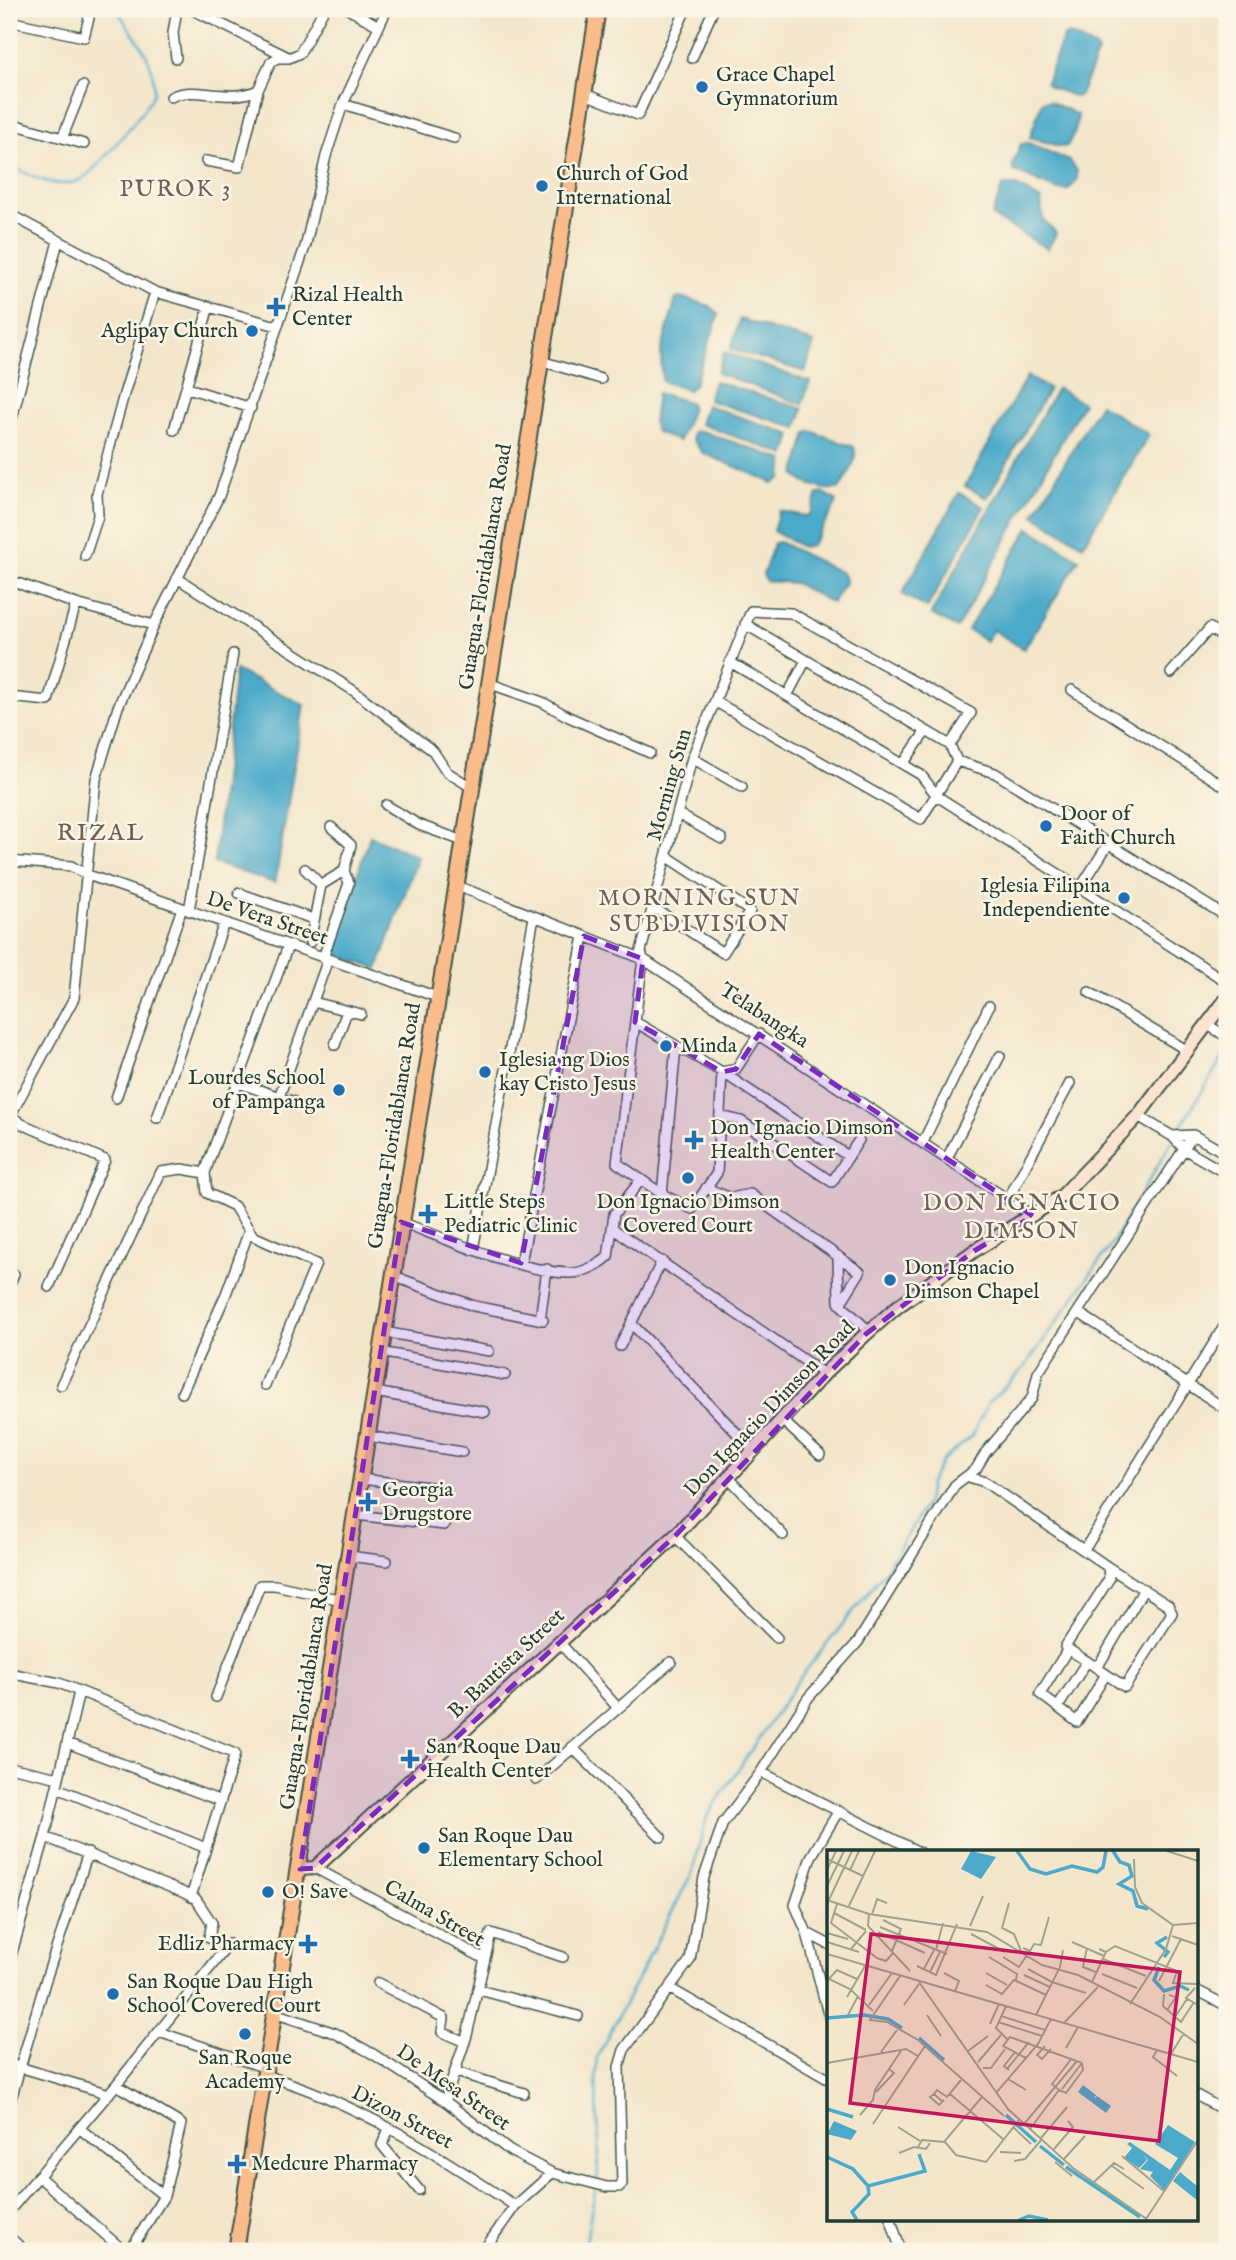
<svg xmlns="http://www.w3.org/2000/svg" width="1236" height="2260" viewBox="0 0 1236 2260" font-family="'IM FELL English',serif">
	<style>
		.water { fill: #4baaca; stroke: #35747f; stroke-width: 2 }
		.lines { fill: none; stroke-linecap: round; stroke-linejoin: round }
		.stream { stroke: #4baaca; stroke-width: 2.5 }
		.street-casing { stroke: #3f564b; stroke-width: 12 }
		.secondary-casing { stroke: #3f564b; stroke-width: 16 }
		.primary-casing { stroke: #3f564b; stroke-width: 18 }
		.street { stroke: #fff; stroke-width: 9 }
		.secondary { stroke: #fde4d0; stroke-width: 12 }
		.primary { stroke: #f9bc8a; stroke-width: 14 }
		.marked { fill: #7b2cbf; fill-opacity: 0.2; stroke: #7b2cbf; stroke-width: 5; stroke-dasharray: 14 9; stroke-linejoin: round }
		.poi-dot { fill: #1f6fb2; stroke: #fcf5e5; stroke-width: 2.5 }
		.labels { text-anchor: middle; dominant-baseline: central; stroke-width: 5; stroke-linejoin: round; paint-order: stroke }
		.poi-label { font-size: 21px; fill: #1f3d34; stroke: #fcf5e5; text-anchor: start }
		.street-label { font-size: 21px; fill: #1f3d34; stroke: #fcf5e5 }
		.neighbourhood-label { font-size: 23px; letter-spacing: 2px; fill: #6c6059; stroke: #fcf5e5 }
		.quarter-label { font-size: 24px; letter-spacing: 2px; fill: #6c6059; stroke: #fcf5e5 }
		.inset-river { fill: none; stroke: #4baaca; stroke-width: 3.5 }
		.inset-road { fill: none; stroke: #9ea28f; stroke-width: 2 }
		.view { fill: #c2185b; fill-opacity: 0.15; stroke: #c2185b; stroke-width: 3.5 }
		.inset-edge { fill: none; stroke: #1f3d34; stroke-width: 3.5 }
	</style>
	<rect width="100%" height="100%" fill="#fcf5e5"/>
	<filter id="ink" filterUnits="userSpaceOnUse"><feTurbulence type="fractalNoise" baseFrequency=".0143" numOctaves="2"/><feDisplacementMap in="SourceGraphic" scale="14" xChannelSelector="R" yChannelSelector="G"/><feConvolveMatrix kernelMatrix="1 2 1 2 8 2 1 2 1" color-interpolation-filters="sRGB"/></filter>
	<filter id="wash" filterUnits="userSpaceOnUse"><feTurbulence type="fractalNoise" baseFrequency=".00686" numOctaves="4" result="noise"/><feDisplacementMap in="SourceGraphic" scale="28" xChannelSelector="R" yChannelSelector="G"/><feGaussianBlur stdDeviation="1.57" result="paint"/><feColorMatrix in="noise" values="0 0 0 0 0 0 0 0 0 0 0 0 0 0 0 0 0 1.4 0 .05"/><feComposite in="paint" operator="in"/></filter>
	<g filter="url(#wash)">
		<rect width="100%" height="100%" fill="#f3e6cb"/>
		<!-- water -->
		<path class="water" d="M1069,35l25,12 4,5 -18,43 -4,2 -26,-10 -4,-5 18,-46z
			M1049,101l29,14 -3,16 -8,15 -6,1 -31,-10 12,-35z
			M1028,143l42,18 7,10v9l-9,10h-11l-43,-19 -2,-5 9,-22z
			M1008,185h7l26,15 2,19 13,14 -8,16 -56,-33 10,-29z
			M680,297l30,9 9,8 -25,71 -6,5 -26,-9 -1,-30 15,-52z
			M740,319l74,24 -9,29 -74,-23z
			M724,352l86,30 -8,22 -85,-31z
			M1027,376l22,13 -62,109 -22,-12z
			M714,381l89,28 -6,19 -89,-28z
			M1057,388l26,15 -126,225 -26,-14z
			M657,393l32,9 3,6 -13,33 -23,-9 -3,-10z
			M1100,404l49,31 -66,110 -49,-30z
			M706,405l86,30 -6,20 -86,-31z
			M701,431l83,29 -2,18 -9,5 -70,-30 -11,-14 1,-7z
			M811,431l43,16c5,14 -7,28 -14,41 -12,4 -38,-3 -45,-14l12,-41z
			M823,493l13,7v5l-25,41 -9,1 -29,-16 6,-20 27,5 5,-3 7,-19z
			M959,493l25,14 -57,101 -25,-14z
			M1029,528l50,31 -55,90 -31,-19 -7,11 -18,-11z
			M779,542l63,31 4,8 -14,22 -37,-20 -29,-2 -3,-6 11,-32z
			M235,670l69,35 -29,178 -61,-20z
			M370,836l48,21 -40,112 -47,-16z"/>
		<g class="lines">
			<!-- stream -->
			<path class="stream" d="M9,165c20,10 48,26 71,15 12,-5 69,-73 73,-86 1,-3 1,-12 0,-16 -2,-25 -24,-49 -37,-69
				M1179,1129l48,-78
				M586,2251c0,-27 10,-53 12,-80 4,-38 -5,-75 -1,-114l95,-184 15,-57 92,-137 87,-109 41,-68 3,-19 12,-22 30,-25 16,-33 36,-35 89,-126 59,-101"/>
		</g>
	</g>
	<g filter="url(#ink)">
		<g class="lines">
			<defs>
				<path id="street" d="M191,9l97,48
					M348,9l29,16
					M458,11l2,-2
					M9,21l75,16 5,-19 -2,-9
					M176,58l-3,-25 4,-24
					M692,58l20,-45
					M585,94l53,21 48,-106
					M171,97c23,-13 55,7 87,-7l13,-28 6,-4h12l11,-5 24,-44
					M343,104l111,34
					M9,123l75,21
					M63,136l20,-50
					M206,161l33,6 19,-77
					M9,214l146,78 122,34
					M541,361l60,18
					M188,388l63,20
					M9,430l49,-189
					M174,430l35,-124
					M85,556l13,-40 -1,-22 27,-100 31,-102
					M177,578l177,113 79,60 14,21 24,15
					M9,580l67,24 78,21
					M730,662l191,113 16,21 290,186
					M1171,673l39,-45 17,12
					M488,683l54,19 27,15 81,36
					M1072,690l155,98
					M787,696l19,-36
					M9,697l39,4 28,-97
					M716,702l205,117 36,-58 -7,-16 -205,-121
					M692,758l50,29
					M957,761l38,12 232,144
					M903,764l23,-33
					M386,805l33,20 44,16
					M678,814l44,25
					M9,861l62,5 14,8 352,123
					M305,869l16,16 -11,57
					M321,885l23,-14 7,-26 -20,-18
					M455,885l188,74 390,257
					M1081,887l28,-44
					M239,893l74,26
					M654,908l69,45 27,-42 -82,-54
					M189,911l44,-257
					M323,958l26,-75 -5,-12
					M1089,992l99,59
					M313,1002l48,12
					M635,1022l87,50 126,84
					M1208,1025l19,12
					M759,1034l-23,35 -14,3 -5,101 -25,36 -30,-15 -45,-31 26,-204 -2,-8 51,-193 59,-147 40,2 180,100 -21,32
					M335,1045l12,-34
					M239,1083l55,19
					M279,1097l49,-138
					M116,1098l66,-190
					M10,1115l12,9 83,36 -56,127
					M721,1116l20,5 91,61 27,-42
					M1138,1116l34,20 12,13 43,25
					M9,1118l65,-120 22,-219 22,-72 36,-82 65,-129 87,-252 20,-88 17,-52 44,-95
					M157,1118l67,-195
					M1172,1136l21,-1 34,19
					M923,1142l66,-136
					M947,1158l53,-102
					M706,1188l25,10 19,-4 110,78 -20,32 29,27
					M662,1194l14,-147
					M1008,1199l62,-116
					M401,1222c45,17 121,50 168,51 12,1 30,-8 39,-16l6,-43 27,-34
					M612,1228l212,146
					M473,1250l61,-333
					M838,1256l1,46
					M521,1263l63,-327
					M393,1276l81,30 69,14
					M9,1286l5,-12
					M1079,1313l148,97
					M540,1320l7,-51
					M631,1323l124,129
					M384,1332l105,19
					M620,1346l42,-85
					M380,1352l125,23
					M61,1385l100,-213 21,-3 23,4
					M265,1385l51,-121 -63,-28 -19,-30 -27,-13 -2,-20 5,-15 78,-212
					M375,1392l110,20
					M182,1393l44,-99 23,-63
					M783,1421l37,34
					M368,1436l94,16
					M969,1477l16,5 123,85 1,12 -44,68 29,19 6,-3 44,-74
					M361,1479l77,9
					M730,1479l53,56
					M356,1515l88,10
					M675,1536l102,102
					M1084,1550l143,-228
					M349,1556l38,5
					M559,1642l59,66
					M1068,1649l-28,45 37,28 29,-48
					M1094,1666l31,21 47,-74 -4,-8 -60,-38
					M9,1673l50,10 176,71 -44,143
					M216,1697l44,-112h15l67,15
					M1058,1707l29,-46
					M67,1743l154,58
					M572,1747l89,90
					M9,1767l50,11
					M761,1772l158,80
					M536,1780l135,-118
					M57,1788l149,60
					M45,1837l137,55 14,7 16,24 -3,15
					M315,1868l168,90
					M807,1933l21,11
					M9,1963l36,-126 34,-145
					M378,1983l66,35 -2,14 23,10
					M669,1988l159,91
					M479,1990l99,26
					M1196,1990l31,16
					M274,2013l61,20 38,21 72,47 65,50 42,22 55,14h12l3,-3 -3,-117 5,-17 66,-90 14,-83 19,-54 38,-51 47,-74 50,-56 97,-157 21,-16 10,-17 46,-54 6,-25 155,-238
					M828,2014l-21,-81 -12,-28 16,-48 27,-45
					M159,2032l107,36
					M9,2064l100,30
					M456,2072l68,21
					M264,2075c91,26 173,79 251,131
					M116,2085l65,39 -17,72 -34,55
					M1196,2095l31,17
					M445,2101l22,-66 24,-102 72,24
					M9,2106l36,-124 43,-129
					M79,2128l85,68
					M389,2129l-7,16 37,45
					M38,2176l86,75
					M9,2211l107,-126 113,-141
					M891,2220l10,31
					M9,2237l16,14
					M483,2251l32,-45 37,-33"/>
				<path id="secondary" d="M300,1869l15,-1 360,-332 149,-162 42,-40 31,-27 77,-56 88,-55 76,-80 89,-118"/>
				<path id="primary" d="M236,2251l362,-2242"/>
			</defs>
			<!-- street casing -->
			<use href="#street" class="street-casing"/>
			<!-- secondary casing -->
			<use href="#secondary" class="secondary-casing"/>
			<!-- primary casing -->
			<use href="#primary" class="primary-casing"/>
			<!-- street -->
			<use href="#street" class="street"/>
			<!-- secondary -->
			<use href="#secondary" class="secondary"/>
			<!-- primary -->
			<use href="#primary" class="primary"/>
		</g>
	</g>
	<!-- marked area -->
	<path class="marked" d="M584,936l59,23 -8,63 87,50 14,-3 23,-35 274,182 -59,35 -108,83 -191,202 -360,332 -15,1 101,-647 120,41z"/>
	<!-- markers -->
	<g class="poi-dot">
		<circle cx="702" cy="87" r="7"/>
		<circle cx="542" cy="186" r="7"/>
		<path d="M272.5 296.5h7v7h7v7h-7v7h-7v-7h-7v-7h7z"/>
		<circle cx="252" cy="331" r="7"/>
		<circle cx="1046" cy="826" r="7"/>
		<circle cx="1124" cy="898" r="7"/>
		<circle cx="666" cy="1046" r="7"/>
		<circle cx="485" cy="1072" r="7"/>
		<circle cx="339" cy="1090" r="7"/>
		<path d="M690.5 1129.5h7v7h7v7h-7v7h-7v-7h-7v-7h7z"/>
		<circle cx="688" cy="1178" r="7"/>
		<path d="M424.5 1203.5h7v7h7v7h-7v7h-7v-7h-7v-7h7z"/>
		<circle cx="890" cy="1280" r="7"/>
		<path d="M364.5 1491.5h7v7h7v7h-7v7h-7v-7h-7v-7h7z"/>
		<path d="M406.5 1748.5h7v7h7v7h-7v7h-7v-7h-7v-7h7z"/>
		<circle cx="424" cy="1848" r="7"/>
		<circle cx="268" cy="1892" r="7"/>
		<path d="M304.5 1933.5h7v7h7v7h-7v7h-7v-7h-7v-7h7z"/>
		<circle cx="113" cy="1994" r="7"/>
		<circle cx="245" cy="2034" r="7"/>
		<path d="M233.5 2153.5h7v7h7v7h-7v7h-7v-7h-7v-7h7z"/>
	</g>
	<g class="labels">
		<!-- poi labels -->
		<g class="poi-label">
			<text x="716" y="75">Grace Chapel<tspan x="716" dy="24">Gymnatorium</tspan></text>
			<text x="556" y="174">Church of God<tspan x="556" dy="24">International</tspan></text>
			<text x="292" y="295">Rizal Health<tspan x="292" dy="24">Center</tspan></text>
			<text x="238" y="331" text-anchor="end">Aglipay Church</text>
			<text x="1060" y="814">Door of<tspan x="1060" dy="24">Faith Church</tspan></text>
			<text x="1110" y="886" text-anchor="end">Iglesia Filipina<tspan x="1110" dy="24">Independiente</tspan></text>
			<text x="680" y="1046">Minda</text>
			<text x="499" y="1060">Iglesia ng Dios<tspan x="499" dy="24">kay Cristo Jesus</tspan></text>
			<text x="325" y="1078" text-anchor="end">Lourdes School<tspan x="325" dy="24">of Pampanga</tspan></text>
			<text x="710" y="1128">Don Ignacio Dimson<tspan x="710" dy="24">Health Center</tspan></text>
			<text x="444" y="1202">Little Steps<tspan x="444" dy="24">Pediatric Clinic</tspan></text>
			<text x="688" y="1202" text-anchor="middle">Don Ignacio Dimson<tspan x="688" dy="24">Covered Court</tspan></text>
			<text x="904" y="1268">Don Ignacio<tspan x="904" dy="24">Dimson Chapel</tspan></text>
			<text x="382" y="1490">Georgia<tspan x="382" dy="24">Drugstore</tspan></text>
			<text x="426" y="1747">San Roque Dau<tspan x="426" dy="24">Health Center</tspan></text>
			<text x="438" y="1836">San Roque Dau<tspan x="438" dy="24">Elementary School</tspan></text>
			<text x="282" y="1892">O! Save</text>
			<text x="294" y="1944" text-anchor="end">Edliz Pharmacy</text>
			<text x="127" y="1982">San Roque Dau High<tspan x="127" dy="24">School Covered Court</tspan></text>
			<text x="245" y="2058" text-anchor="middle">San Roque<tspan x="245" dy="24">Academy</tspan></text>
			<text x="251" y="2164">Medcure Pharmacy</text>
		</g>
		<!-- street labels -->
		<g class="street-label">
			<text transform="translate(486 567) rotate(-81)">Guagua-Floridablanca Road</text>
			<text transform="translate(670 785) rotate(-74)">Morning Sun</text>
			<text transform="translate(267 919) rotate(19)">De Vera Street</text>
			<text transform="translate(764 1016) rotate(33)">Telabangka</text>
			<text transform="translate(395 1126) rotate(-81)">Guagua-Floridablanca Road</text>
			<text transform="translate(770 1409) rotate(-46)">Don Ignacio Dimson Road</text>
			<text transform="translate(507 1664) rotate(-43)">B. Bautista Street</text>
			<text transform="translate(307 1687) rotate(-81)">Guagua-Floridablanca Road</text>
			<text transform="translate(434 1914) rotate(30)">Calma Street</text>
			<text transform="translate(453 2088) rotate(35)">De Mesa Street</text>
			<text transform="translate(402 2118) rotate(28)">Dizon Street</text>
		</g>
		<!-- neighbourhood labels -->
		<g class="neighbourhood-label">
			<text x="176" y="189">PUROK 3</text>
			<text x="700" y="898">MORNING SUN<tspan x="700" dy="26">SUBDIVISION</tspan></text>
		</g>
		<!-- quarter labels -->
		<g class="quarter-label">
			<text x="101" y="833">RIZAL</text>
			<text x="1022" y="1203">DON IGNACIO<tspan x="1022" dy="28">DIMSON</tspan></text>
		</g>
	</g>
	<!-- overview -->
	<g transform="translate(827 1850)">
		<rect width="371" height="371" fill="#f3e6cb"/>
		<path d="M144,1l25,6 -15,22 -20,-10zM256,235l13,10 -2,4 3,-3 14,10 -5,7 -28,-21zM7,271l23,10 -6,9 -24,-6zM341,275l27,17 -30,49 -15,-15 3,-4 -13,-3 8,-9 -5,-6 4,6 -8,8 -15,-10 8,-10 -5,-4 3,-2 40,28 8,-12 -23,-14zM353,322l18,15v14l-25,-20z" fill="#4baaca"/>
		<path class="inset-river" d="M190,1l13,18 16,5 26,-8 25,6 6,-5 3,-16M286,1l7,11 9,3 3,11 -13,8 14,7 4,15 11,3M337,107l4,-5 -11,-9 10,-6M332,117l-5,13 10,11 16,-5 9,4M0,168l37,-3 24,4 14,9M92,188l25,22M0,259l26,8M179,265l30,27M213,296l24,19M0,307l26,12 15,17 57,-15 -6,-17M239,317l74,50M30,370l-5,-8 17,-18 -1,-7M192,370l10,-4 19,4"/>
		<path class="inset-road" d="M340,1l31,10M0,9l36,17M307,9l1,28 7,16 31,22 25,-2M0,20l9,-19M23,20l9,-19M0,36l17,-35M0,50l42,14 118,18 55,33 36,10 82,42 38,27M182,53l-7,25 12,6 7,17M0,54l25,-53M10,54l-6,19 46,35 9,3 7,-8M21,58l27,-57M7,63l32,17M42,64l-1,12 42,45M45,65l5,-16 10,4M56,70l18,9 -9,22M143,76l13,-30M53,77l67,27M51,82l47,21M0,83l21,6M144,84l34,18M345,86l26,9M0,92l32,10M245,92l32,14M196,98l7,3 4,-7 7,1 8,-28M260,98l-4,19 13,5M24,99l15,-18M109,100l7,-27M279,102l9,-6 62,25 -4,12 24,1M0,104l371,108M162,107l28,17 -1,6M176,107l16,10 8,-12M276,109l43,17M90,116l19,9 21,-51M97,119l10,-19M201,119l24,13M103,122l10,-20M117,123l15,8 -4,10M159,123l21,12M275,124l35,14M197,125l26,12M73,126l-30,44 17,2 31,18 86,76M0,128l23,11 23,22M1,130l9,-10 20,9M332,131l22,-42M92,132l89,127 65,59 75,52M225,132l34,11M265,132l14,-30 -7,-3M159,135l16,9 12,-14 32,15M368,138l-9,10 12,7M337,144l-1,12 18,16 13,-20M20,147l18,-31M303,154l36,-55 7,-24M42,155l23,-32M77,155l15,-21M179,156l-10,22 12,12M340,160l9,-13 -7,-2M21,165l10,-19M100,165l14,21M209,165l24,-48 3,-17M174,166l44,14M348,167l12,-18M171,172l44,14M237,173l34,-36M163,174l9,-20M218,196l-8,9 5,4 9,-10M239,198l12,-21M330,200l-4,7 24,19M141,201l20,-15M54,202l16,-22M344,204l13,-21M199,208l-23,-12 7,-9 72,26M245,208l-20,26 7,6 7,3 17,-23 -1,-7M151,212l23,-27M0,213l79,-14 12,7M156,218h8l14,-19M180,219l22,-27M182,220l-5,-4 11,-14M181,229l18,11M235,239l20,-26M49,242l18,-19 -5,-4M169,243l42,-49 13,-25M107,244l-4,3 9,8 5,-5M123,244l53,45M116,252l-9,-8 3,-4 10,7 14,-17M33,265l13,-15 2,-10 26,-39M46,274l52,-78M197,274l53,-63M71,277l22,14M186,277l18,17M203,279l29,-39M214,288l26,-31M118,292l11,13 30,7 33,-42M91,297l4,-7 22,2 38,-45M227,299l19,-22 -5,-6M173,302l21,1M72,303l15,-6 12,2 4,-6M295,306l43,36M237,309l21,-23M187,311l11,-2 17,-20M228,312l17,14M285,316l32,23M266,333l21,-20 10,6M319,369l52,-79"/>
		<path class="view" d="M44,84l309,38 -21,169 -309,-38z"/>
		<rect width="371" height="371" class="inset-edge"/>
	</g>
	<!-- margin -->
	<rect width="1236" height="2260" fill="none" stroke="#fcf5e5" stroke-width="35"/>
</svg>
